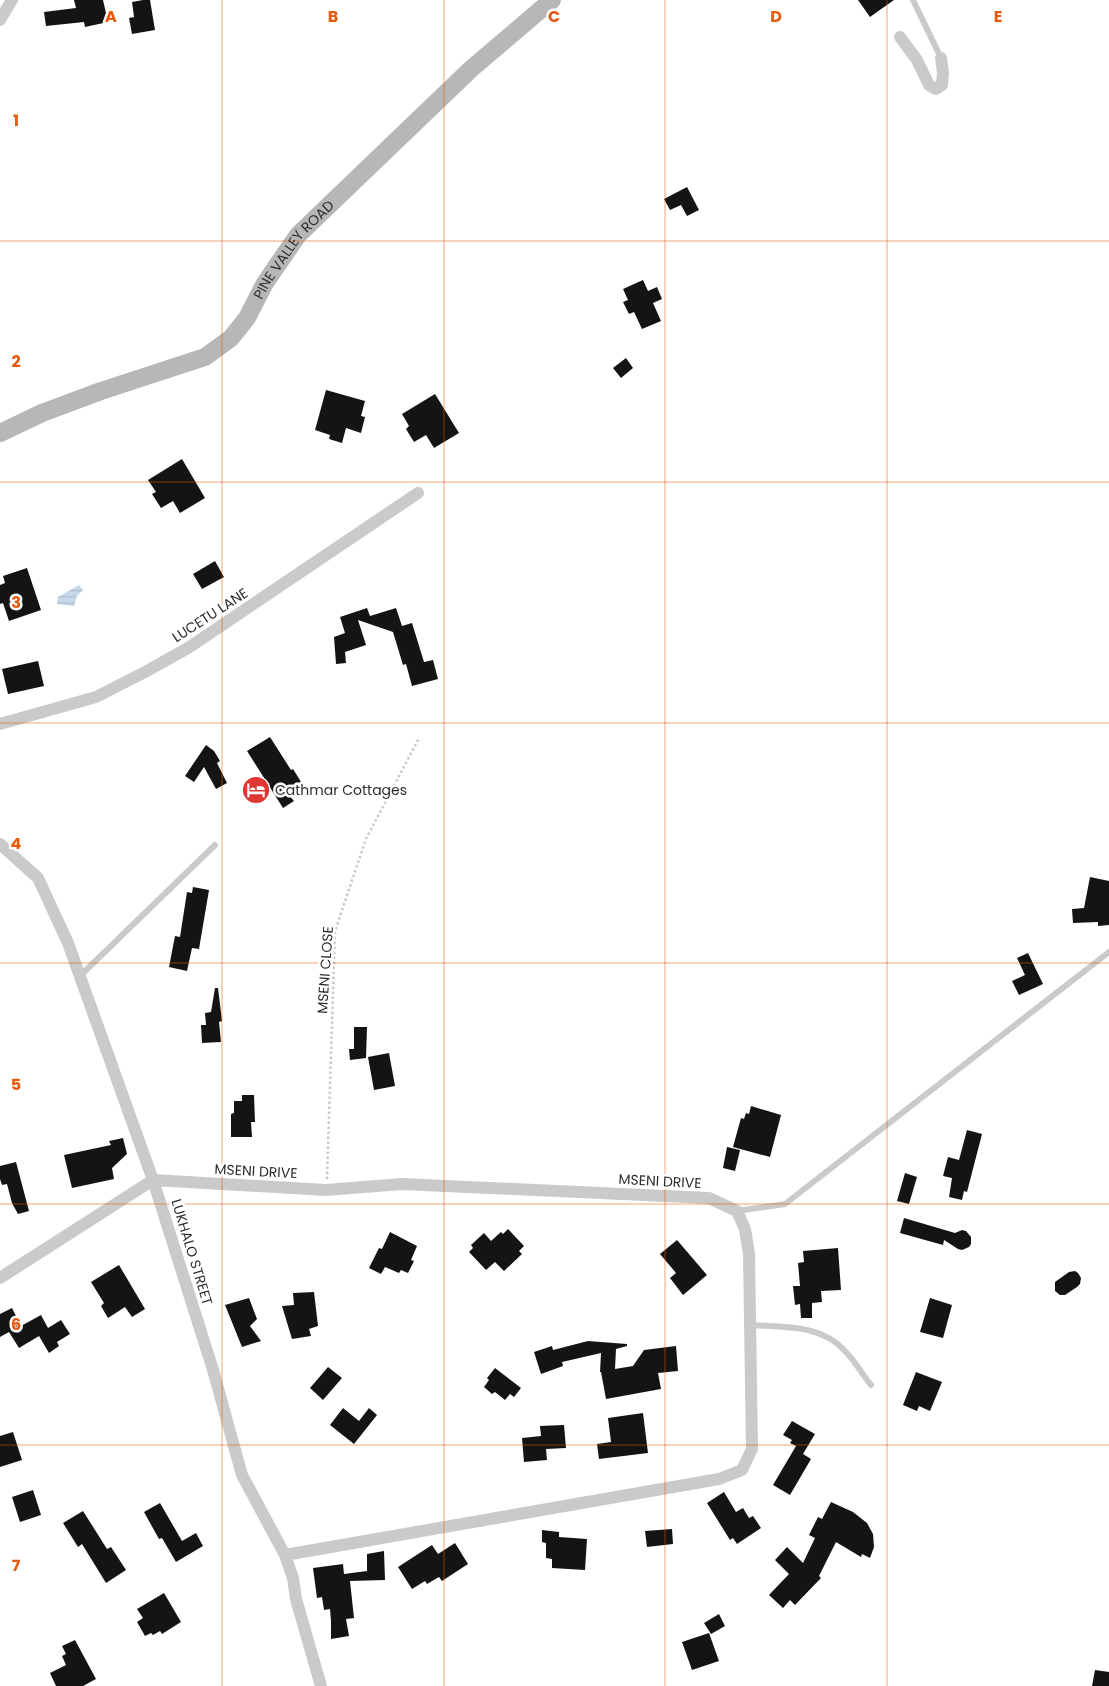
<svg xmlns="http://www.w3.org/2000/svg" width="1109" height="1686" viewBox="0 0 1109 1686" font-family="Poppins,sans-serif">
	<style>
		.water { fill: url(#water-rules) }
		.building { fill: #141414 }
		.lines { fill: none; stroke-linecap: round; stroke-linejoin: round }
		.path { stroke: #cacaca; stroke-width: 2.5; stroke-dasharray: 2.5 2.5; stroke-linecap: butt }
		.lane { stroke: #cacaca; stroke-width: 6 }
		.street { stroke: #cacaca; stroke-width: 12 }
		.secondary { stroke: #b7b7b7; stroke-width: 18 }
		.grid { fill: none; stroke: #e8590c; stroke-width: 1; stroke-opacity: 0.55 }
		.labels { text-anchor: middle; dominant-baseline: central; stroke-width: 5; stroke-linejoin: round; paint-order: stroke }
		.street-label { font-size: 14px; fill: #2d2d2d; stroke: #fff }
		.poi-label { font-size: 14px; fill: #2d2d2d; stroke: #fff; text-anchor: start }
		.grid-label { font-size: 16px; text-anchor: middle; font-weight: bold; fill: #e8590c; stroke: #fff; stroke-width: 5; stroke-linejoin: round; paint-order: stroke }
	</style>
	<defs>
		<pattern id="water-rules" width="6" height="5" patternUnits="userSpaceOnUse" patternTransform="scale(1.25)"><rect width="6" height="5" fill="#c7d8ea"/><path d="M0 2.5h6" fill="none" stroke="#abbac9"/></pattern>
	</defs>
	<rect width="100%" height="100%" fill="#fff"/>
	<!-- water -->
	<path class="water" d="M79,585l4,5 -6,6 -3,10 -17,-2 1,-7z"/>
	<!-- building -->
	<path class="building" d="M74,0h29l5,22 -23,5 -1,-5 -38,4 -2,-14 32,-4z
		M143,0h7l5,30 -23,4 -3,-16 5,-1 -2,-15z
		M858,0h36l-24,17z
		M687,187l12,23 -12,6 -6,-11 -11,5 -6,-11z
		M643,280l5,11 9,-4 5,12 -9,4 8,18 -19,8 -8,-17 -5,2 -6,-12 5,-2 -5,-11z
		M626,358l7,10 -12,10 -8,-10z
		M326,390l39,11 -4,15 4,1 -4,16 -15,-5 -4,15 -13,-4 1,-4 -15,-5z
		M435,394l24,39 -25,15 -8,-13 -12,7 -8,-13 3,-3 -7,-12z
		M182,459l23,39 -25,15 -7,-12 -12,7 -9,-14 4,-2 -8,-12z
		M215,561l9,16 -22,12 -9,-15z
		M27,568l14,42 -32,11 -6,-18 -3,1v-19l5,-2 -2,-7z
		M367,608l3,8 26,-8 6,18 10,-3 12,39 9,-2 5,19 -26,7 -6,-22 -3,1 -10,-33 -35,-12 8,25 -21,7 1,11 -10,1 -2,-27 11,-4 -5,-16z
		M38,661l6,25 -36,8 -6,-25z
		M270,737l21,33 2,-1 10,16 -15,9 6,7 -11,7 -36,-57z
		M206,745l8,6 6,10 -3,2 10,20 -11,6 -12,-22 -10,15 -9,-6z
		M1090,877l19,4v44l-11,1v-4l-25,1 -1,-14 12,-1z
		M193,887l16,3 -10,59 -7,-1 -5,23 -18,-4 6,-31 5,1 7,-45 5,1z
		M1028,953l15,31 -24,11 -7,-14 13,-6 -8,-17z
		M215,988h3l4,33 -3,1 2,20 -19,1 -1,-18h5l-1,-12 6,-1z
		M354,1027h13l-1,31 -16,2 -1,-11h5z
		M389,1053l6,33 -21,4 -6,-33z
		M242,1095h12l1,27h-4l1,15h-21v-23l3,-1v-12h8z
		M751,1106l30,9 -11,42 -37,-10 8,-29 3,1 2,-6 3,1z
		M967,1130l15,4 -15,58 -3,-1 -2,9 -13,-3 3,-19 -9,-2 5,-19 11,3z
		M123,1138l4,16 -15,14 2,11 -42,9 -8,-33 47,-10 -2,-4z
		M727,1147l13,3 -5,21 -12,-3z
		M16,1162l13,49 -11,3 -6,-11 -5,-19 -5,1 -2,-6v-13z
		M905,1173l12,4 -8,27 -12,-3z
		M904,1218l51,15 7,-3 4,1 5,6v7l-2,3 -7,3 -4,-1 -14,-9 -1,5 -43,-12z
		M508,1229l16,17 -5,5 3,3 -18,17 -9,-9 -9,8 -17,-18 4,-4 -2,-3 13,-12 7,8 10,-9 2,2z
		M390,1232l27,14 -6,14 3,1 -6,12 -7,-3 -2,3 -14,-6 -4,7 -12,-6 10,-20 3,1z
		M677,1240l30,35 -24,20 -13,-17 6,-5 -16,-19z
		M838,1248l3,42 -20,1 1,11 -10,1v15h-11l-1,-14 -5,1 -2,-19h7l-2,-23 6,-1 -1,-11z
		M119,1265l26,44 -13,8 -7,-10 -17,11 -7,-12 3,-3 -13,-21z
		M1075,1271l3,2 3,5 -1,6 -3,3 -12,8h-5l-5,-4v-9l14,-10z
		M314,1292l4,34 -9,3 2,7 -19,3 -10,-33 12,-1 -1,-12z
		M249,1298l8,21 -7,7 11,15 -19,6 -17,-42z
		M930,1298l22,7 -9,33 -23,-6z
		M12,1308l9,18 20,-11 7,13 13,-8 9,14 -13,8 2,4 -10,7 -10,-17 -20,12 -10,-16 -9,5v-23z
		M588,1341l39,3v2l-11,3 -1,20 18,-3 11,-16 32,-4 2,25 -20,2 3,16 -55,10 -5,-27h-1l1,-19 -39,9 1,4 -22,8 -7,-22 18,-6 1,4z
		M328,1367l14,11 -19,22 -13,-12z
		M495,1368l26,20 -7,9 -4,-3 -5,6 -10,-8 -3,2 -8,-7 5,-7 -2,-2z
		M916,1372l26,10 -12,29 -11,-5 -2,5 -14,-6z
		M343,1408l16,13 10,-13 8,7 -23,29 -24,-19z
		M643,1413l5,40 -49,6 -2,-15 14,-2 -3,-24z
		M792,1421l23,13 -12,20 8,5 -21,36 -17,-10 23,-39 -6,-3 2,-3 -9,-5z
		M564,1425l2,23 -20,1 1,11 -23,2 -2,-24 19,-2 -1,-10z
		M13,1432l9,28 -22,7v-31z
		M33,1490l8,25 -21,7 -8,-25z
		M724,1492l12,20 7,-4 6,10 4,-2 8,12 -24,16 -4,-6 -3,2 -23,-37z
		M831,1502l22,10 14,11 6,11 1,13 -4,11 -8,-4 -1,3 -25,-15 -17,34 2,2 -26,27 -5,-5 -7,8 -14,-13 20,-21 -14,-14 12,-13 16,16 12,-25 -6,-3 9,-18 4,2z
		M160,1503l22,38 14,-8 7,13 -27,16 -14,-24 -3,1 -15,-27z
		M83,1511l24,38 4,-2 15,23 -20,13 -24,-39 -4,3 -15,-24z
		M672,1529l1,15 -26,3 -2,-16z
		M542,1530l17,2v5l28,2 -2,31 -33,-2v-9l-6,-1v-15l-4,-1z
		M455,1543l13,21 -26,17 -3,-4 -12,7 -2,-3 -13,8 -14,-22 34,-22 6,9z
		M384,1551l1,29 -35,1 4,37 -8,1 3,17 -18,3v-18l-1,-12 -6,1 -2,-13 -5,1 -4,-30 30,-4 1,10 23,-3v-17z
		M164,1593l17,29 -19,12 -2,-3 -7,4 -2,-2 -6,3 -8,-14 6,-4 -6,-9z
		M719,1614l6,12 -14,8 -7,-11z
		M709,1633l10,28 -27,9 -10,-28z
		M75,1640l21,39 -13,7h-27l-6,-13 16,-8 -4,-9 4,-2 -4,-8z
		M1095,1670l14,2v14h-17z"/>
	<g class="lines">
		<!-- path -->
		<path class="path" d="M327,1179l8,-248 31,-92 53,-101"/>
		<!-- lane -->
		<path class="lane" d="M913,0l28,58
			M80,976l135,-131
			M737,1211l48,-7 324,-252
			M750,1325c33,2 71,-1 95,26 10,10 17,23 26,34"/>
		<!-- street -->
		<path class="street" d="M0,20l12,-20
			M900,37l17,23 12,25 7,4 6,-4 1,-12 -2,-15
			M0,724l96,-27 49,-25 43,-24 230,-155
			M0,844l38,34 30,65 85,237 60,190 29,105 43,80 8,23 3,21 25,87
			M0,1278l153,-98 173,10 76,-6 307,14 28,13 8,18 4,25 3,195 -10,21 -23,9 -434,76"/>
		<!-- secondary -->
		<path class="secondary" id="s1" d="M0,433l42,-20 59,-22 104,-34 26,-19 16,-20 18,-35 33,-48 173,-166 81,-69"/>
	</g>
	<!-- grid -->
	<path class="grid" d="M222,0v1686M444,0v1686M665,0v1686M887,0v1686M0,241h1109M0,482h1109M0,723h1109M0,963h1109M0,1204h1109M0,1445h1109"/>
	<!-- icons -->
	<defs>
		<symbol id="hotel-disc" viewBox="-11 -11 22 22"><circle r="9.5" fill="#e03732" stroke="#fff"/><path d="M-6-4.5h1.5V1H6V5H4.5V3h-9V5H-6ZM-4 0a1.8 1.8 0 1 1 3.6 0ZM.5 0V-2.5h3Q6-2.5 6 0Z" fill="#fff"/></symbol>
	</defs>
	<g fill-rule="evenodd">
		<use href="#hotel-disc" x="240" y="774" width="32" height="32"/>
	</g>
	<g class="labels">
		<!-- street labels -->
		<g class="street-label">
			<text stroke="none"><textPath href="#s1" startOffset="360">PINE VALLEY ROAD</textPath></text>
			<text transform="translate(210 615) rotate(-33)">LUCETU LANE</text>
			<text transform="translate(325 970) rotate(-86)">MSENI CLOSE</text>
			<text transform="translate(256 1171) rotate(3)">MSENI DRIVE</text>
			<text transform="translate(660 1181) rotate(3)">MSENI DRIVE</text>
			<text transform="translate(192 1252) rotate(73)">LUKHALO STREET</text>
		</g>
		<!-- poi labels -->
		<g class="poi-label">
			<text x="275" y="790">Cathmar Cottages</text>
		</g>
	</g>
	<g class="grid-label">
		<text x="111" y="22">A</text>
		<text x="333" y="22">B</text>
		<text x="554" y="22">C</text>
		<text x="776" y="22">D</text>
		<text x="998" y="22">E</text>
		<text x="16" y="126">1</text>
		<text x="16" y="367">2</text>
		<text x="16" y="608">3</text>
		<text x="16" y="849">4</text>
		<text x="16" y="1090">5</text>
		<text x="16" y="1330">6</text>
		<text x="16" y="1571">7</text>
	</g>
</svg>
